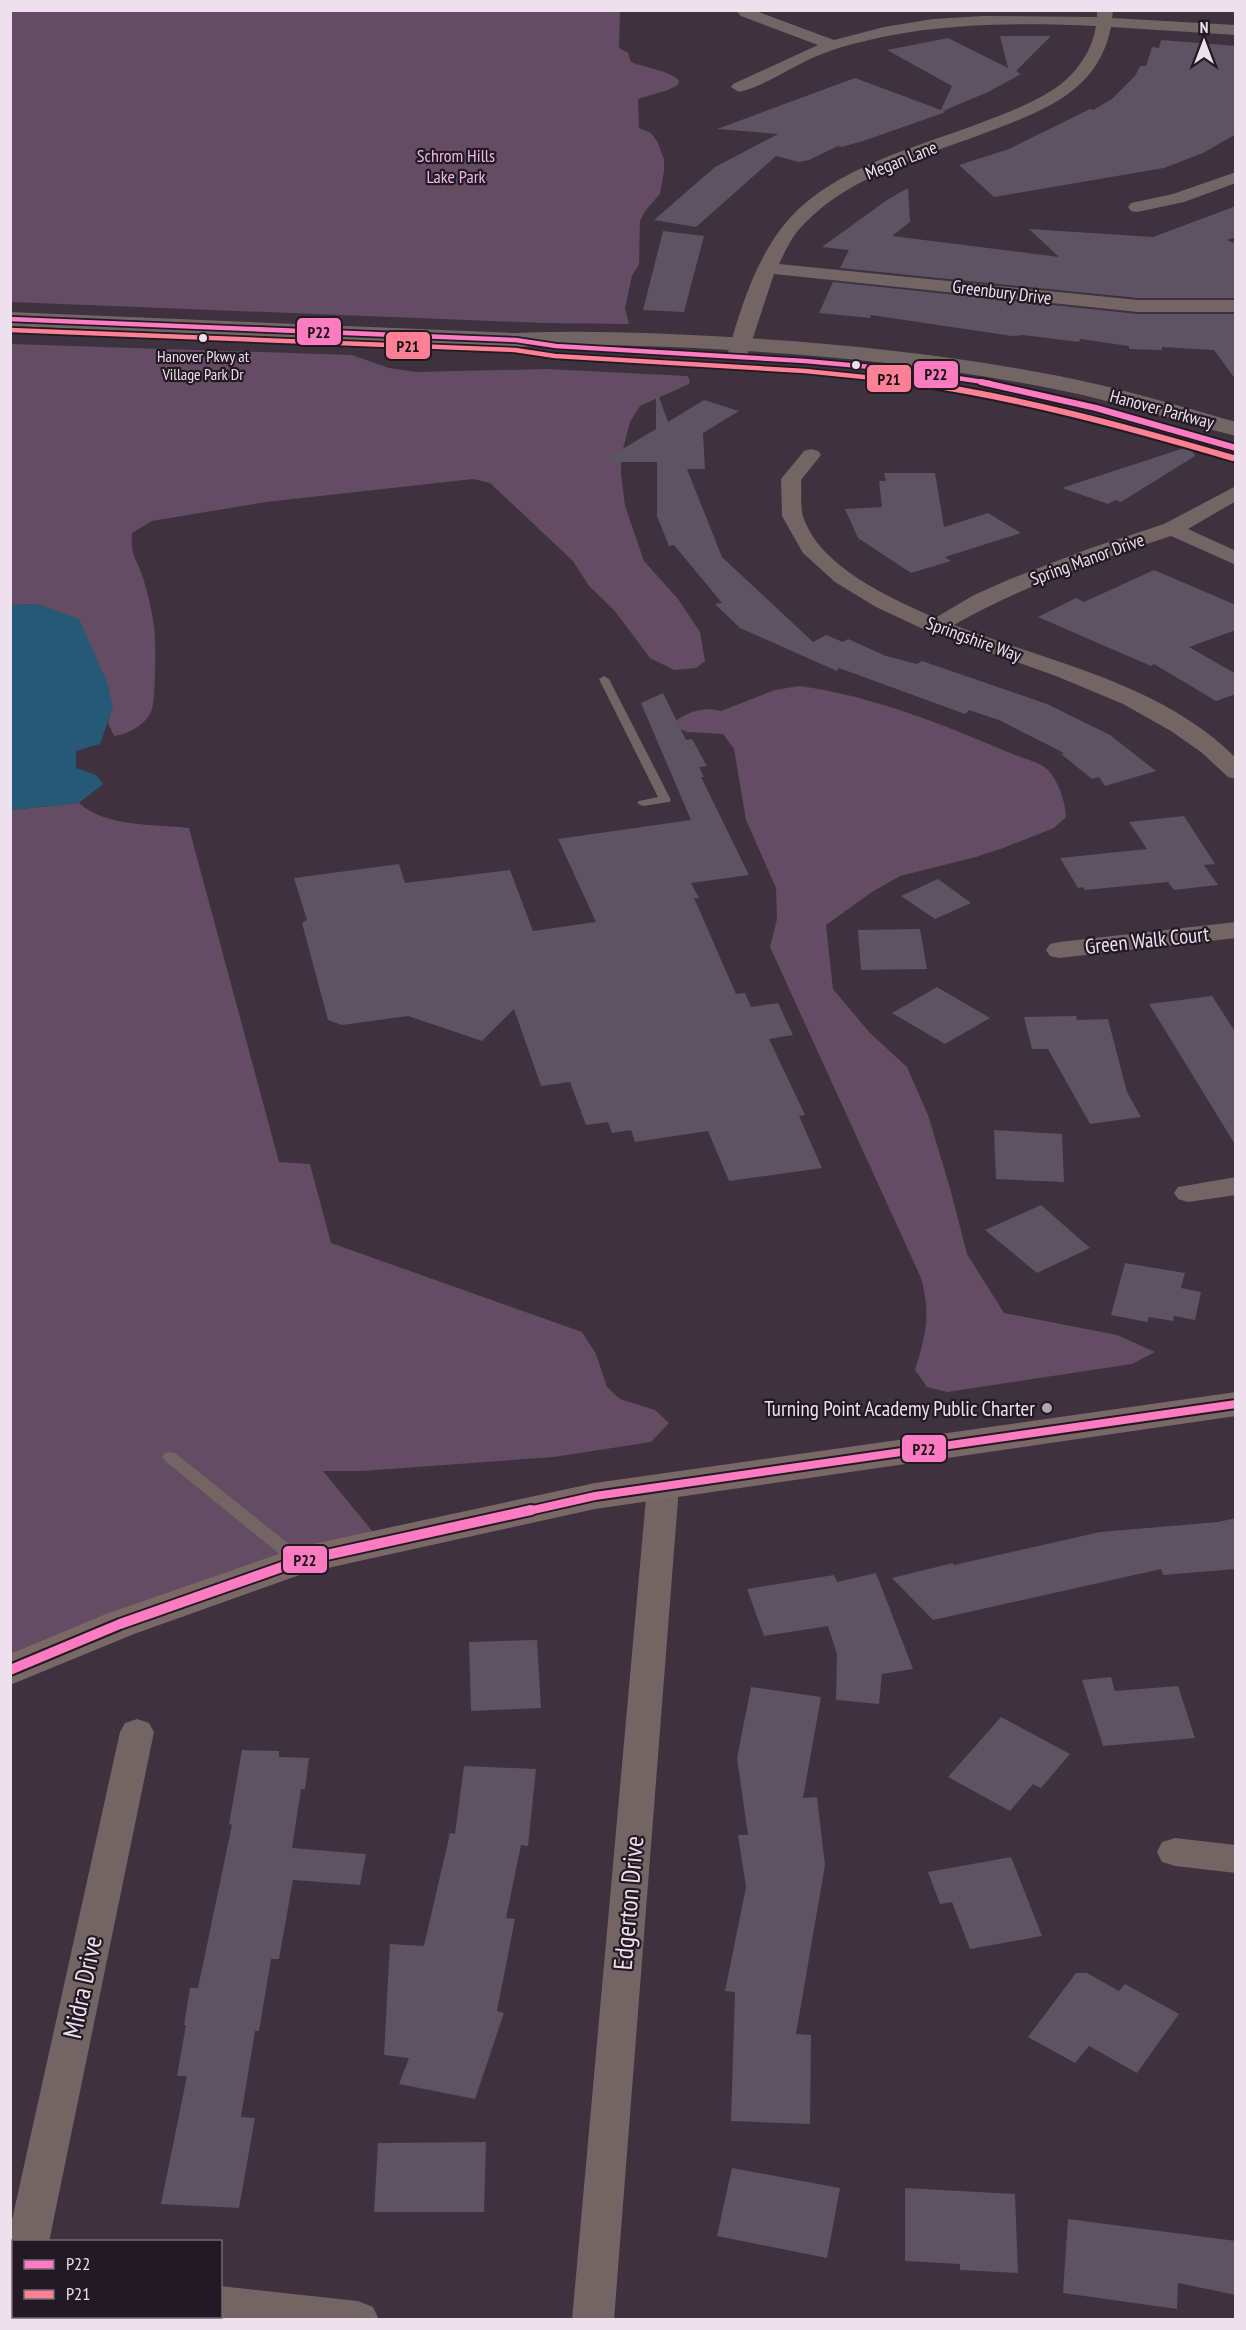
<svg xmlns="http://www.w3.org/2000/svg" width="1246" height="2330" viewBox="0 0 1246 2330" font-family="'PT Sans Narrow',sans-serif">
	<style>
		.green { fill: #644c62 }
		.water { fill: #265975 }
		.building { fill: #5c5462 }
		.lines { fill: none; stroke-linecap: round; stroke-linejoin: round }
		.service { fill: #736564; fill-rule: evenodd }
		.minor { fill: #736564; fill-rule: evenodd }
		.tertiary { fill: #736564; fill-rule: evenodd }
		.secondary { fill: #796865; fill-rule: evenodd }
		.bus-1-far3-casing { stroke: #231922; stroke-width: 8 }
		.bus-1-far2-casing { stroke: #231922; stroke-width: 10 }
		.bus-1-far1-casing { stroke: #231922; stroke-width: 12 }
		.bus-1-casing { stroke: #231922; stroke-width: 14 }
		.bus-2-far1-casing { stroke: #231922; stroke-width: 8 }
		.bus-2-casing { stroke: #231922; stroke-width: 10 }
		.bus-1-far3 { stroke: #fe7ac1; stroke-width: 4.5 }
		.bus-1-far2 { stroke: #fe7ac1; stroke-width: 6 }
		.bus-1-far1 { stroke: #fe7ac1; stroke-width: 8 }
		.bus-1 { stroke: #fe7ac1; stroke-width: 10 }
		.bus-2-far1 { stroke: #ff8094; stroke-width: 4.5 }
		.bus-2 { stroke: #ff8094; stroke-width: 6 }
		.bus-dot { fill: #eee1ed; stroke: #231922; stroke-width: 2 }
		.poi-dot { fill: #b0a4af; stroke: #231922; stroke-width: 2 }
		.labels { text-anchor: middle; dominant-baseline: central; stroke-width: 4.5; stroke-linejoin: round; paint-order: stroke }
		.far-bus-label { font-size: 16px; fill: #eee1ed; stroke: #231922 }
		.far-park-label { font-size: 18px; fill: #f4b6f1; stroke: #231922 }
		.far-street-label { font-size: 18px; fill: #eee1ed; stroke: #231922 }
		.street-label { font-size: 21px; fill: #eee1ed; stroke: #231922 }
		.poi-label { font-size: 21px; fill: #eee1ed; stroke: #231922; text-anchor: end }
		.near-street-label { font-size: 26px; fill: #eee1ed; stroke: #231922 }
		.line-badge { stroke: #231922; stroke-width: 2 }
		.pale-badge-label { font-size: 16px; text-anchor: middle; font-weight: bold; fill: #111 }
	</style>
	<rect width="100%" height="100%" fill="#3d323d"/>
	<!-- green -->
	<path class="green" d="M11,10l609,1 -1,37 9,5 3,9c14,6 41,9 48,19l-1,4 -10,5 -30,9 1,29 12,5 6,8 7,18v12l-4,23 -15,17 -5,10 -1,43 -7,12 -7,32 4,16 -86,-1 -532,-21z
		M11,344l341,11 37,13 27,4 131,-3 140,7 3,4 -1,4 -49,22 -10,16 -9,35v17l4,32 19,55 34,38 22,33 5,29 -9,7 -22,2 -24,-12 -36,-48 -25,-24 -16,-25 -83,-78 -17,-4 -207,23 -114,19 -20,12c-2,25 6,26 12,48 4,14 8,30 10,45 2,13 2,76 -3,86 -7,14 -23,22 -37,24l-6,-13 4,-16 -74,-103 -27,1z
		M799,686c74,10 143,38 211,67 10,4 30,9 38,17 11,12 17,31 18,47l-12,11 -51,20 -27,9 -76,19 -28,16 -46,33 7,64 37,44 37,34 21,48 22,73 17,66 37,59 113,22 38,17 -23,12 -185,28 -20,-5 -12,-17c11,-36 16,-55 6,-92l-151,-331 7,-28 -1,-31 -30,-68 -12,-71 -11,-15 -36,-2 -16,-7c13,-12 32,-19 50,-14l54,-21z
		M79,803c27,24 74,21 110,25l90,334 31,2 21,79 251,89 14,22 11,33 13,12 35,11 14,13 -18,19 -97,15 -192,14h-39l59,72 -371,127v-860z"/>
	<!-- water -->
	<path class="water" d="M38,604l41,15 28,63 6,25 -13,37 -24,7v17l20,7 7,9 -24,19 -68,7v-205z"/>
	<!-- building -->
	<path class="building" d="M1000,36h51l-35,35 5,3 -33,18 -45,19 3,1 -80,28 -24,7 -4,-1 -29,14 -10,2 -23,-6 -80,71 -42,-7 61,-53 63,-33 -61,-5 138,-51 86,32 11,-24 -65,-36 61,-12 60,30z
		M1161,40l75,6v88l-33,19 -39,15 -170,29 -35,-32 50,-16 81,-40 3,1 19,-11 23,-23 5,-10h6l6,-19 7,1z
		M908,188l2,34 -18,14 167,21 -30,-28 124,8 83,-31v31l-9,3 9,4v54h-98l-298,-30 9,-18 -27,-3 65,-47z
		M663,231l41,5 -20,76 -41,-2z
		M833,282l305,32h98v66l-22,-30 -52,-3v3l-33,-1v-3l-49,-7 -1,3 -56,-7 -11,1 -141,-21 -1,3 -51,-5z
		M659,397l9,25 36,-22 35,11 -36,22 2,36h-18l35,88 91,85 13,-7 17,7 5,-3 38,17 31,8 5,-3 125,43 63,31 46,36 -51,15 -6,-9 -7,2 -31,-25 3,-1 -65,-33 -30,-10 -4,4 -126,-46 -2,3 -97,-43 -25,-24 7,-1 -48,-58 -5,1 -12,-30v-54h-56l55,-33v-31z
		M1190,446l5,10 -74,46 -6,-2 -7,4 -46,-16z
		M884,473h51l9,54 44,-14 33,20 -76,24 6,4 -40,12 -53,-35 -13,-29 37,-2 -3,-26h7z
		M1154,570l82,35v25l-47,17 47,27v20l-20,7 -62,-37 -3,2 -113,-49 38,-19 8,4z
		M663,693l23,47 6,-1 15,27 -8,1 5,10h-3l48,98 -58,8 8,15h-5l42,96 9,-1 6,14 27,-4 15,32 -24,4 36,76 -6,1 23,52 -93,13 -21,-50 -73,11 -4,-12 -19,3 -4,-11 -22,3 -16,-43 -29,4 -27,-77 -32,32 -74,-25 -66,9 -14,-5 -26,-97 5,-3 -13,-42 105,-14 6,19 105,-13 23,61 63,-9 -38,-83 133,-19 -50,-117z
		M1184,816l31,48 -11,1 14,20 -44,5 -6,-8 -83,8 -2,-3 -5,1 -18,-30 87,-9 -18,-27z
		M938,879l33,24 -36,16 -34,-23z
		M920,929l7,40 -66,1 -3,-40z
		M937,987l53,31 -45,26 -53,-31z
		M1212,996l24,37v113l-87,-142z
		M1076,1016l1,4 31,-1 19,73 14,25 -51,7 -42,-75h-16l-8,-32z
		M994,1130l68,4 2,48 -68,-3z
		M1041,1205l49,43 -53,25 -52,-43z
		M1125,1263l60,10 -4,15 20,4 -6,28 -21,-4 -1,5 -24,-4 -2,5 -36,-7z
		M1236,1518v51l-73,6 -2,-6 -228,51 -41,-42 61,-15 1,2 146,-33 118,-10z
		M876,1573l37,96 -31,5 -3,30 -43,-4 1,-46 -9,-28 -64,10 -17,-47 87,-14 3,7z
		M537,1640l4,68 -70,3 -2,-69z
		M1111,1677l4,14 63,-5 17,52 -92,8 -21,-66z
		M751,1687l70,10 -18,101 14,-1 8,68 -29,169 15,1 -1,89 -79,-3 4,-129 -10,-1 21,-104 -8,-52h10l-11,-77z
		M1001,1717l69,37 -29,34 -8,-4 -23,27 -62,-34z
		M242,1750l37,1v6l30,1 -4,31h-4l-9,59 74,6 -6,31 -67,-5 -14,79h-8l-12,72h-4l-14,86 14,1 -16,90 -78,-4 26,-128h-10l9,-51h-2l6,-37h8l34,-163 -3,-1z
		M464,1766l72,3 -8,77 -7,-1 -15,73 9,1 -18,92 7,2 -29,86 -76,-15 10,-26 -25,-3 6,-111 34,2 26,-113 5,1z
		M1011,1857l31,79 -72,13 -18,-47 -12,2 -12,-32z
		M1076,1973h11l32,18 6,-7 54,30 -42,59 -48,-27 -14,17 -47,-26z
		M486,2142l-2,70h-110l4,-69z
		M732,2168l108,20 -13,70 -110,-22z
		M905,2188l110,6 3,79 -58,-3v-6l-55,-3z
		M1068,2219l168,22v54l-58,-12 -1,26 -114,-16z"/>
	<g class="lines">
		<!-- service -->
		<path class="service" d="M604,676l5,3 62,121 -2,2 -26,4 -6,-3 2,-2 19,-4 -59,-118z
			M170,1452l5,1 130,104 2,4 -2,4h-12l-128,-104 -3,-4 3,-4z"/>
		<!-- minor -->
		<path class="minor" d="M740,10h13l81,30 50,-13 49,-8 50,-3 114,1v-7h16l-1,8 124,7v10l-125,-8c-4,21 -14,41 -30,56 -24,23 -57,35 -88,47 -64,25 -141,43 -190,95 -11,11 -17,25 -24,39l359,36h98v12h-98l-364,-38 -27,82 -3,4h-14l-3,-4c13,-46 29,-100 62,-137 46,-52 131,-73 194,-97 31,-12 65,-24 88,-47 13,-14 22,-30 25,-49 -89,-4 -181,-3 -266,25 -31,10 -59,33 -91,41l-8,-5 2,-3 85,-39 -77,-29 -3,-3z
			M1236,172v11l-52,19 -47,10 -6,-1 -3,-4 3,-4 42,-9z
			M811,449l7,2 3,4 -20,25c1,11 -1,26 2,36 16,51 88,82 132,102l39,-23 36,-16 78,-30 76,-25 72,-38v15l-48,28 48,22v14l-65,-29c-75,25 -149,50 -217,89 95,37 207,58 282,133v21l-8,-2 -27,-25 -30,-21 -48,-27 -67,-28 -135,-48 -45,-21 -41,-25 -32,-29 -21,-37 -1,-37 23,-28z
			M1236,922v16l-177,20 -9,-2 -4,-6 4,-6 9,-2z
			M1236,1177v18l-48,7 -10,-3 -4,-6 4,-6z
			M663,1476l11,3 5,8 -65,833h-42l75,-833 5,-8z
			M137,1719l12,4 5,9 -105,510h-35v13l-4,-7v-19l110,-497 5,-9z
			M1175,1838l61,7v28l-61,-7 -13,-4 -5,-10 5,-10z
			M220,2286l138,15 15,6 6,13 -174,-2v-2h15z
			M14,2288v28h18l-1,4h-21v-31z"/>
		<!-- tertiary -->
		<path class="tertiary" d="M10,312l506,21c71,-3 143,0 214,4 110,6 221,18 329,39 60,12 118,29 177,46v14c-59,-15 -117,-34 -177,-46 -108,-22 -219,-34 -329,-40 -71,-4 -143,-7 -214,-3l-506,-21z"/>
		<!-- secondary -->
		<path class="secondary" d="M1236,1392v24l-641,93 -290,64 -171,61 -124,51v-31l96,-40 193,-67 296,-64z"/>
		<defs>
			<path id="bus-1-far3" d="M10,319l506,21 40,6 249,15 99,9 86,13"/>
			<path id="bus-1-far2" d="M981,382l115,26 140,40"/>
			<path id="bus-1-far1" d="M524,1512l71,-16 641,-92"/>
			<path id="bus-1" d="M10,1670l110,-46 179,-63 232,-51"/>
			<path id="bus-2-far1" d="M10,330l505,20 40,6 250,15 118,12"/>
			<path id="bus-2" d="M912,382c110,16 215,45 321,76"/>
		</defs>
		<!-- bus-1-far3 casing -->
		<use href="#bus-1-far3" class="bus-1-far3-casing"/>
		<!-- bus-1-far2 casing -->
		<use href="#bus-1-far2" class="bus-1-far2-casing"/>
		<!-- bus-1-far1 casing -->
		<use href="#bus-1-far1" class="bus-1-far1-casing"/>
		<!-- bus-1 casing -->
		<use href="#bus-1" class="bus-1-casing"/>
		<!-- bus-2-far1 casing -->
		<use href="#bus-2-far1" class="bus-2-far1-casing"/>
		<!-- bus-2 casing -->
		<use href="#bus-2" class="bus-2-casing"/>
		<!-- bus-1-far3 -->
		<use href="#bus-1-far3" class="bus-1-far3"/>
		<!-- bus-1-far2 -->
		<use href="#bus-1-far2" class="bus-1-far2"/>
		<!-- bus-1-far1 -->
		<use href="#bus-1-far1" class="bus-1-far1"/>
		<!-- bus-1 -->
		<use href="#bus-1" class="bus-1"/>
		<!-- bus-2-far1 -->
		<use href="#bus-2-far1" class="bus-2-far1"/>
		<!-- bus-2 -->
		<use href="#bus-2" class="bus-2"/>
	</g>
	<!-- markers -->
	<g class="bus-dot">
		<circle cx="203" cy="338" r="5"/>
		<circle cx="856" cy="365" r="5"/>
	</g>
	<circle class="poi-dot" cx="1047" cy="1408" r="6"/>
	<g class="labels">
		<!-- far-bus labels -->
		<g class="far-bus-label">
			<text x="203" y="356">Hanover Pkwy at<tspan x="203" dy="18">Village Park Dr</tspan></text>
		</g>
		<!-- far-park labels -->
		<g class="far-park-label">
			<text x="456" y="155">Schrom Hills<tspan x="456" dy="21">Lake Park</tspan></text>
		</g>
		<!-- far-street labels -->
		<g class="far-street-label">
			<text transform="translate(901 160) rotate(-22)">Megan Lane</text>
			<text transform="translate(1002 292) rotate(7)">Greenbury Drive</text>
			<text transform="translate(1162 409) rotate(15)">Hanover Parkway</text>
			<text transform="translate(1087 559) rotate(-20)">Spring Manor Drive</text>
			<text transform="translate(974 639) rotate(20)">Springshire Way</text>
		</g>
		<!-- street labels -->
		<g class="street-label">
			<text transform="translate(1147 940) rotate(-6)">Green Walk Court</text>
		</g>
		<!-- poi labels -->
		<g class="poi-label">
			<text x="1035" y="1408">Turning Point Academy Public Charter</text>
		</g>
		<!-- near-street labels -->
		<g class="near-street-label">
			<text transform="translate(628 1903) rotate(-85)">Edgerton Drive</text>
			<text transform="translate(82 1987) rotate(-78)">Midra Drive</text>
		</g>
	</g>
	<g class="line-badge">
		<rect x="296" y="317" width="46" height="29" rx="6" fill="#fe7ac1"/>
		<rect x="385" y="331" width="46" height="29" rx="6" fill="#ff8094"/>
		<rect x="913" y="360" width="46" height="29" rx="6" fill="#fe7ac1"/>
		<rect x="866" y="364" width="46" height="29" rx="6" fill="#ff8094"/>
		<rect x="901" y="1434" width="46" height="29" rx="6" fill="#fe7ac1"/>
		<rect x="282" y="1545" width="46" height="29" rx="6" fill="#fe7ac1"/>
	</g>
	<g class="pale-badge-label">
		<text x="319" y="338">P22</text>
		<text x="408" y="352">P21</text>
		<text x="936" y="380">P22</text>
		<text x="889" y="385">P21</text>
		<text x="924" y="1455">P22</text>
		<text x="305" y="1566">P22</text>
	</g>
	<!-- border -->
	<rect width="1246" height="2330" fill="none" stroke="#eee1ed" stroke-width="24"/>
	<!-- legend -->
	<rect x="12" y="2240" width="210" height="78" fill="#231922" stroke="#746973" stroke-width="1.5"/>
	<rect x="24" y="2260" width="30" height="9" fill="#fe7ac1" stroke="#746973" stroke-width="1.5"/>
	<text x="66" y="2270" font-size="18" fill="#eee1ed">P22</text>
	<rect x="24" y="2290" width="30" height="9" fill="#ff8094" stroke="#746973" stroke-width="1.5"/>
	<text x="66" y="2300" font-size="18" fill="#eee1ed">P21</text>
	<!-- north arrow -->
	<g transform="translate(1204 42)" stroke="#231922" stroke-width="4.5" paint-order="stroke">
	<path d="M0-4.5L10 22L0 15L-10 22Z" fill="#eee1ed"/>
	<text y="-9" font-size="16" font-weight="bold" text-anchor="middle" fill="#eee1ed">N</text>
	</g>
</svg>
